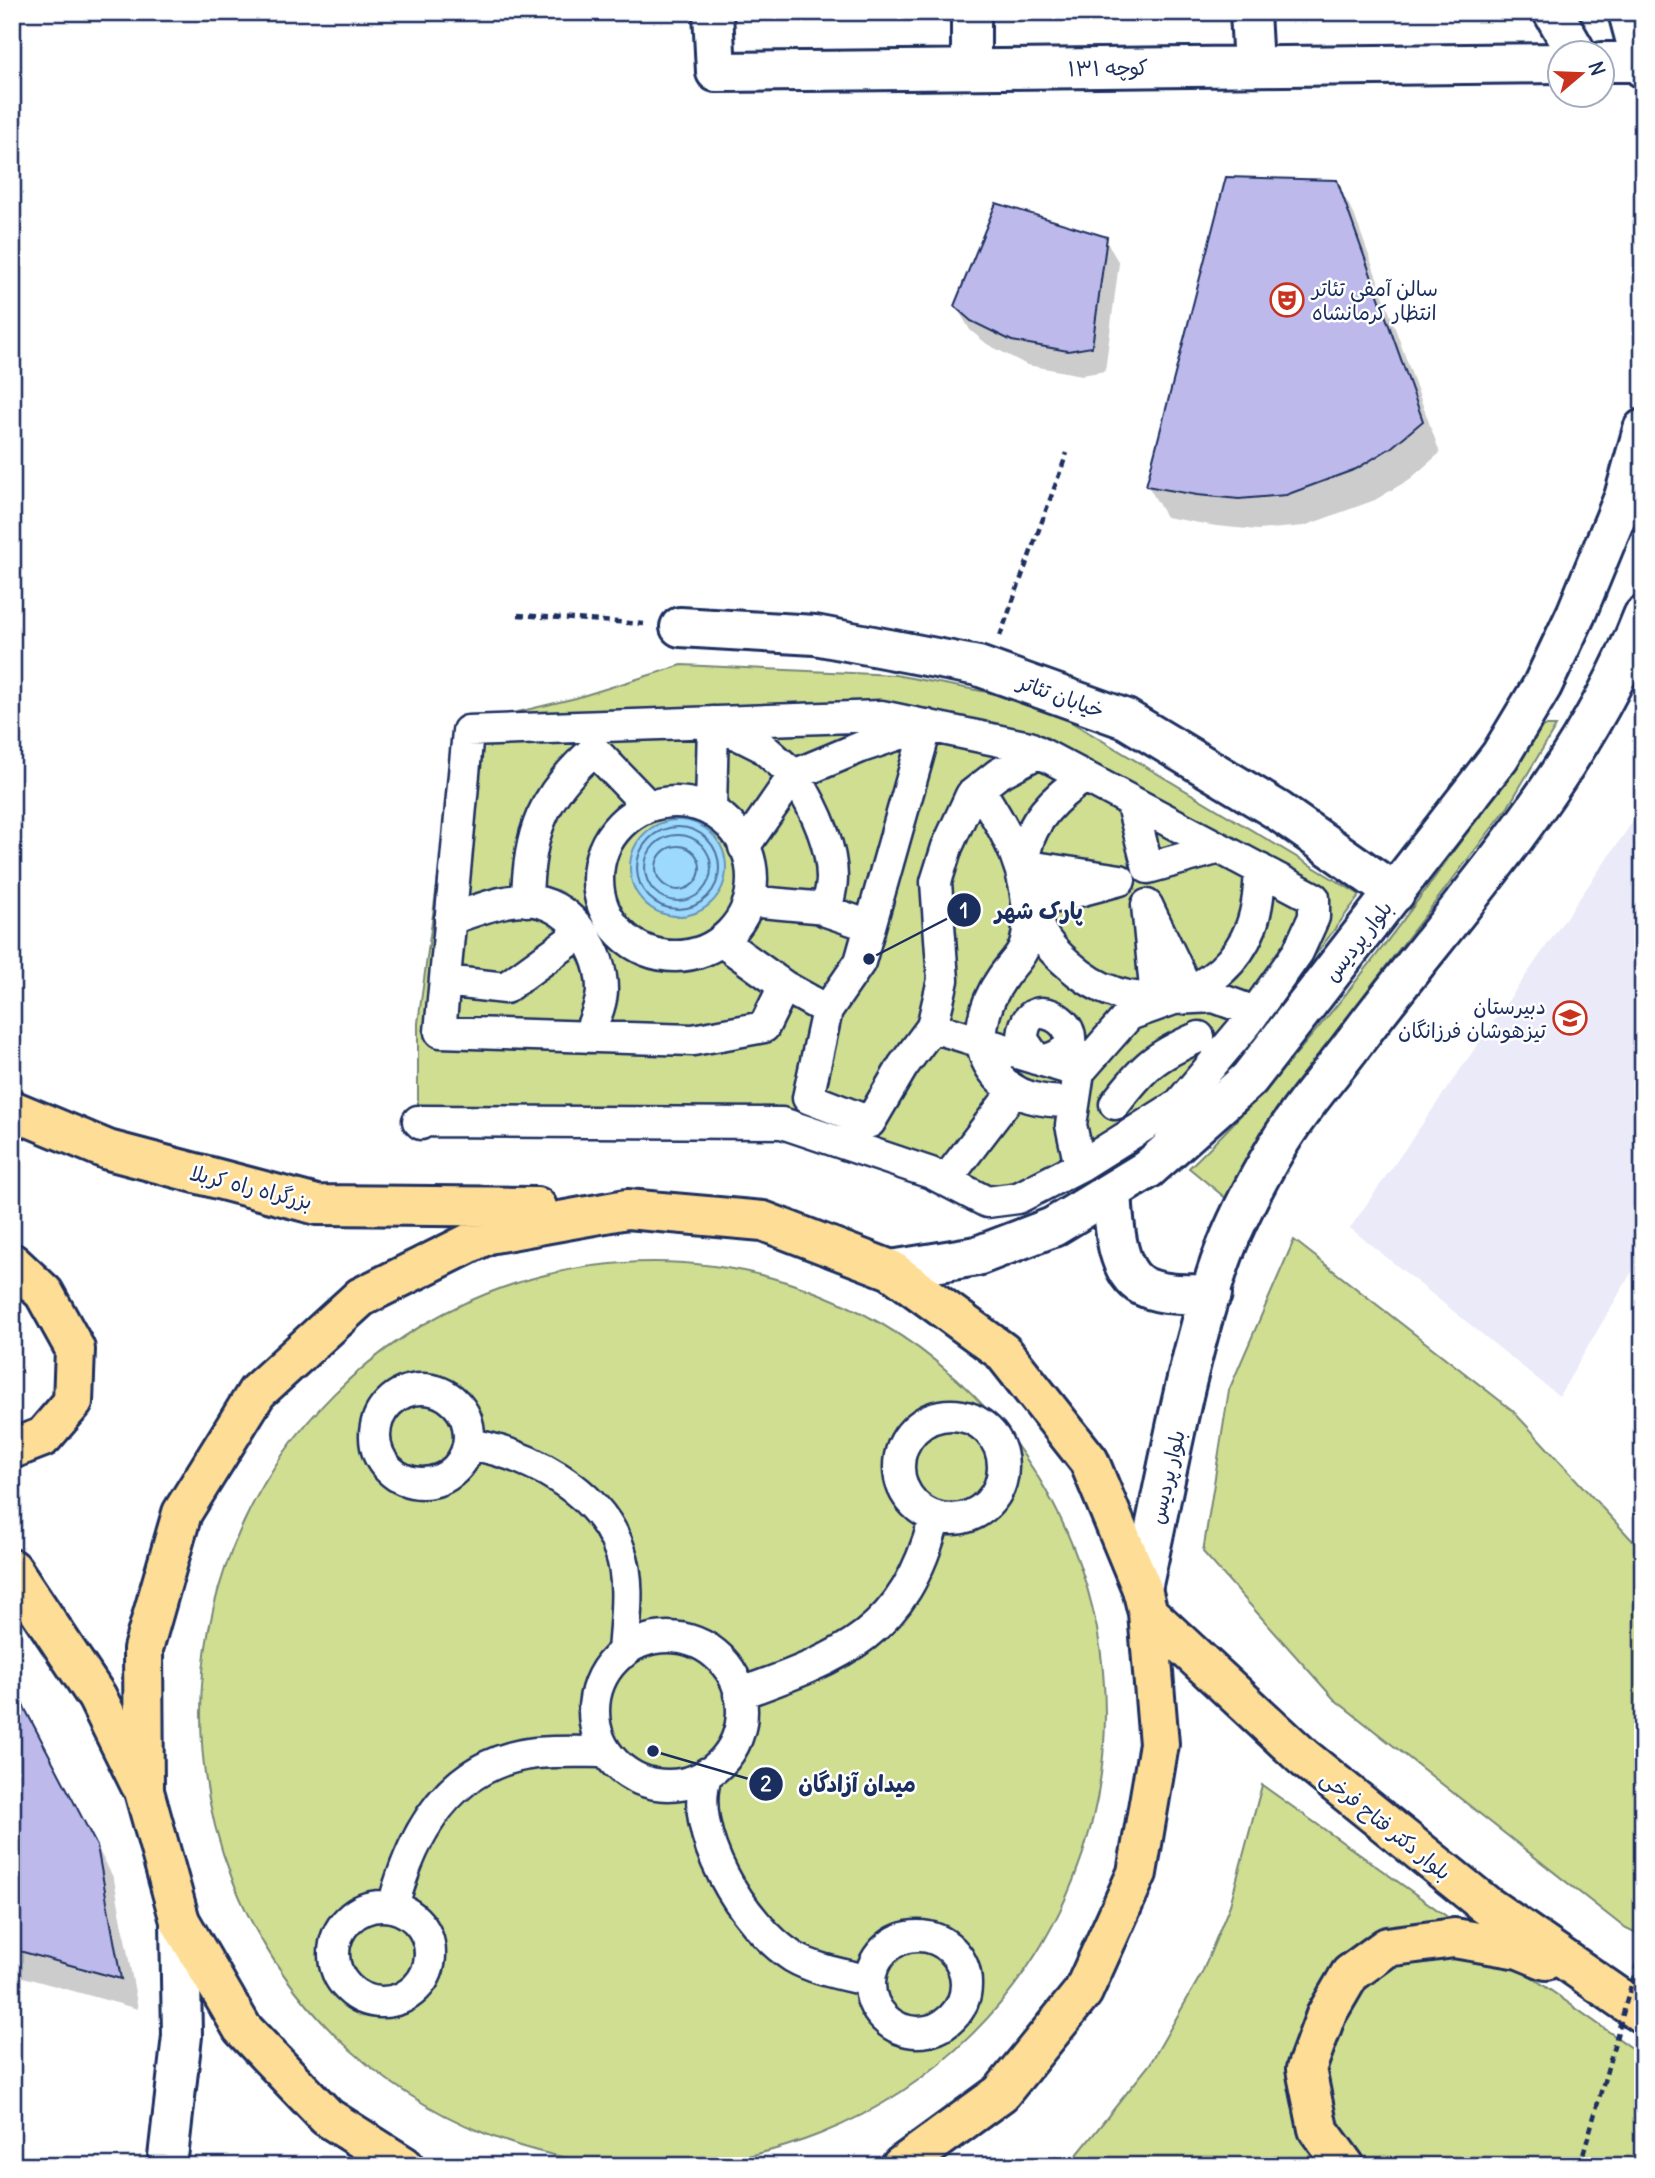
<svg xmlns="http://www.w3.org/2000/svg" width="1655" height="2178" viewBox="0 0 1655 2178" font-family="Delius,'Playpen Sans Arabic',sans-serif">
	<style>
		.built { fill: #ebeaf9 }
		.green { fill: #d0de92; stroke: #768678; stroke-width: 2 }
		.water { fill: #9cd9fd; stroke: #6895bd; stroke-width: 2 }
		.shadow { fill: #0003 }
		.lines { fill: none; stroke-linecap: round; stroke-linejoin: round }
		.shore { stroke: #4f739e; stroke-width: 2 }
		.building { fill: #bdb9eb; stroke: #1b2f5e; stroke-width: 2 }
		.pedestrian-casing { stroke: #1b2f5e; stroke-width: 35 }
		.minor-casing { stroke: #1b2f5e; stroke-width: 44 }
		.tertiary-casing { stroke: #1b2f5e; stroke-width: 44 }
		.secondary-casing { stroke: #1b2f5e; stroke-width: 44 }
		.trunk-casing { stroke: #1b2f5e; stroke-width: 44 }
		.path { stroke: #1b2f5e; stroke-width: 4.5; stroke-dasharray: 7 5; stroke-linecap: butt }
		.pedestrian { stroke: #fff; stroke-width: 30 }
		.minor { stroke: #fff; stroke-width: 38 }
		.tertiary { stroke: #fff; stroke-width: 38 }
		.secondary { stroke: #fff; stroke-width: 38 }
		.trunk { stroke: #fedd96; stroke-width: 38 }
		.path-bridge { stroke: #1b2f5e; stroke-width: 4.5; stroke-dasharray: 7 5; stroke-linecap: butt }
		.labels { text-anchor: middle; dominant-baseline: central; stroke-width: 5; stroke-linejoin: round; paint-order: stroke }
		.street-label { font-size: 21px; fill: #1b2f5e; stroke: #fff }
		.poi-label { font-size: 21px; fill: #1b2f5e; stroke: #fff; text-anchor: start }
		.leader { fill: none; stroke: #1b2f5e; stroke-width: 2.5 }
		.callout-dot { fill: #1b2f5e; stroke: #fff; stroke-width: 2.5 }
		.mark-label { font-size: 21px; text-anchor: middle; font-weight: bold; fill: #fff }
		.callout-label { font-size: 23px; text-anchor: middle; font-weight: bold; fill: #1b2f5e; stroke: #fff; stroke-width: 5; stroke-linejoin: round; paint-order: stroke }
	</style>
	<rect width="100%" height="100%" fill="#fff"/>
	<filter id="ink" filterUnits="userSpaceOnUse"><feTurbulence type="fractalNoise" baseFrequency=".0143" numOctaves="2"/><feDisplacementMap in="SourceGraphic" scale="14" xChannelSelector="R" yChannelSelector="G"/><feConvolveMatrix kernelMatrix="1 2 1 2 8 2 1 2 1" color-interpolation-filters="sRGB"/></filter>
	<g filter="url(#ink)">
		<!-- built -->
		<path class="built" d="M1643,807v446l-84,143 -209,-168z"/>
		<!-- green -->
		<path class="green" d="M682,665l213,10 141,26 324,194 -131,176 -92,87 -54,28 -78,6 -47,-7 -177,-76 -363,12v-98l41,-297 117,-28z
			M1542,726h14l-48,81 -154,201 -59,85 -67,107 -39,-32c137,-132 245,-288 353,-442z
			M1294,1240l218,170 131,142v385l-17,-8 -292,-230 -131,-147 26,-162z
			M201 1714a452 452 0 1 1 904 0a452 452 0 1 1-904 0Z
			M1262,1785l381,271v110h-575l82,-102 52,-91 28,-68z"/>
		<!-- water -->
		<path class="water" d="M630 868a48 48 0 1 1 96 0a48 48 0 1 1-96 0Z"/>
		<!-- shadow -->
		<path class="shadow" d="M1336,182l18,32 86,239 -30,26 -35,21 -71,26 -46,4 -42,-4 -50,-9 -18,-31z
			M1105,239l14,24 -14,108 -23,4 -55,-10 -40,-21 -17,-14 -14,-24z
			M12,1685l102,194 24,130 -126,-35z"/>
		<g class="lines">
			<!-- shore -->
			<path class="shore" d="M637 868a41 41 0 1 1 82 0a41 41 0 1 1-82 0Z
				M645 868a33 33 0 1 1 66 0a33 33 0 1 1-66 0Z
				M656 868a22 22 0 1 1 44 0a22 22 0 1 1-44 0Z"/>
		</g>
		<!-- building -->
		<path class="building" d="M1226,177l111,3 86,241 -31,26 -36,22 -70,26 -47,4 -42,-4 -51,-9z
			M996,203l111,34 -15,110 -24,4 -56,-10 -41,-20 -17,-15z
			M12,1684l85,162 24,133 -109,-30z"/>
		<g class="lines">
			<defs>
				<path id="pedestrian" d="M881,716l148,31 285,151v19l-16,35 -50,70 -69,82 -99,62 -9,-41 8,-53 -147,-45 -29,39 -33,56 -62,-24 19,-88 -43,-24 -20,41 -71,13 -253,-8 28,-301z
					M1085,777c-26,17 -52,40 -59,72 -2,10 3,26 5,36 2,16 3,33 10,47 8,17 25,31 39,42 60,46 143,24 171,-47 7,-19 8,-38 9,-58
					M979,789c29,44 51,84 49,139 -2,27 -13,31 -26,50 -19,27 -30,66 -8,94 21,27 48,30 80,30
					M1131,801l17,67 72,-20
					M598 879a77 77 0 1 1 154 0a77 77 0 1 1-154 0Z
					M711,811l2,-89 48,24 33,29 67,-28 66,-22 -67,237 -33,48
					M744,847l50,-72c19,30 38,67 38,103 0,11 -4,23 -6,33l44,15
					M1028,866l92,14 -87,23
					M527,901c1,-68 15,-105 67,-151l54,56
					M749,901l77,7
					M450,919c25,-8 59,-23 85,-18 39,7 67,51 67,89 0,14 -9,33 -14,47
					M721,941l63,45
					M445,981l60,7 77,-56
					M1156,999l-9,-94 41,86
					M932,1027l11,-47 -7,-98 11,-35 24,-52 27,-21 41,-22
					M1036,1059l-13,-19c0,-64 92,4 19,21
					M1079,1072l50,-57 45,-16 40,-2 41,15
					M1115,1104c29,-38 40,-48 84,-67
					M421,1124l-3,-3 364,2 149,50 56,29 31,-4 62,-32
					M946,1180l68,-89
					M375 1436a47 47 0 1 1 94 0a47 47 0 1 1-94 0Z
					M899 1467a52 52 0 1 1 104 0a52 52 0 1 1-104 0Z
					M469,1444c59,10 130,45 151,107 11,31 5,69 3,102
					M594 1711a74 74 0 1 1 148 0a74 74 0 1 1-148 0Z
					M739,1694c105,-38 166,-60 196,-177
					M707,1773c-22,58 37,153 86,184 22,13 53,18 77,24
					M334 1954a48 48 0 1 1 96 0a48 48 0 1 1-96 0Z
					M393,1907c19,-75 58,-145 143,-154 24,-2 47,-1 70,-1
					M870 1984a48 48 0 1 1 96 0a48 48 0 1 1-96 0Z"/>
				<path id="minor" d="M713,12l3,60 844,-9
					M1250,12l3,54
					M1553,12l23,40
					M1602,62h40
					M971,69v-57"/>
				<path id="tertiary" d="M680,627l135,8 163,31 148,53 151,91 118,83"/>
				<path id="secondary" d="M1628,12l15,56
					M1112,1191c2,28 2,85 35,97 20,8 44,6 65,6
					M891,1270l86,-14 76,-29 95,-58 101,-90 251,-323 42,-70 34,-72 48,-117 19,-68
					M1142,1589c24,-108 42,-221 78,-326 15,-42 37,-83 59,-120 21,-35 50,-67 74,-99 103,-137 227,-266 290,-428
					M167,2166l15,-130 -2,-115"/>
				<path id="trunk" d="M12,1110l96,40 209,55 220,2
					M12,1263l32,30 31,56 -2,53 -30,35 -31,12
					M12,1569l85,128 43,87
					M1148,1613l155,144 183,148 157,109
					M404,2166l-77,-49 -85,-89 -62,-107 -36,-130 -1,-142 39,-136 75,-121 104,-95 127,-63 139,-25 136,12 128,49 112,82 86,109 53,128 6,24 11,131 -22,129 -54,119 -82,101 -100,73
					M1345,2166l-27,-37 -12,-60 20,-54 24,-41 37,-27 67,-9 65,11 27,11"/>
			</defs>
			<!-- pedestrian casing -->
			<use href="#pedestrian" class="pedestrian-casing"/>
			<!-- minor casing -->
			<use href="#minor" class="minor-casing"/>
			<!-- tertiary casing -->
			<use href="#tertiary" class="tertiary-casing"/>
			<!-- secondary casing -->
			<use href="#secondary" class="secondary-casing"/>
			<!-- trunk casing -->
			<use href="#trunk" class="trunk-casing"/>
			<!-- path -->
			<path class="path" d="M518,615l126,9
				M1000,636l67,-183"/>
			<!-- pedestrian -->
			<use href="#pedestrian" class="pedestrian"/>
			<!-- minor -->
			<use href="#minor" class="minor"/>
			<!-- tertiary -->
			<use href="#tertiary" class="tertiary"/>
			<!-- secondary -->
			<use href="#secondary" class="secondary"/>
			<!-- trunk -->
			<use href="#trunk" class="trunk"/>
			<!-- path-bridge -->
			<path class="path-bridge" d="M1580,2166l63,-223"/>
		</g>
	</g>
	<!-- icons -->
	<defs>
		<symbol id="theatre-ring" viewBox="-11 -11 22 22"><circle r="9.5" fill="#fff" stroke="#c8321e" stroke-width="1.5"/><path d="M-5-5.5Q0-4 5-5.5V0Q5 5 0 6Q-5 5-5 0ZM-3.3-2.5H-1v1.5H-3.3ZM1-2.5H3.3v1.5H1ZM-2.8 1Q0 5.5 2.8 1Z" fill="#c8321e"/></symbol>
		<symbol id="school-ring" viewBox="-11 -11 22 22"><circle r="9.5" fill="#fff" stroke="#c8321e" stroke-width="1.5"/><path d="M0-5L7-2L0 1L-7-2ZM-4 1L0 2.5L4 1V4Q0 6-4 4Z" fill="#c8321e"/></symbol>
	</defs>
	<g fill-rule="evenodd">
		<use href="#theatre-ring" x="1268" y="281" width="38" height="38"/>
		<use href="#school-ring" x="1551" y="999" width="38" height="38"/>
	</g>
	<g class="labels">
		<!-- street labels -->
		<g class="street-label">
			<text transform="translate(1108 68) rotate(-1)">کوچه ۱۳۱</text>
			<text transform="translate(1061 696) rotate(20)">خیابان تئاتر</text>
			<text transform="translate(1358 941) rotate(-52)">بلوار پردیس</text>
			<text transform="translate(251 1187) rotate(14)">بزرگراه راه کربلا</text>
			<text transform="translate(1167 1477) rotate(-77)">بلوار پردیس</text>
			<text transform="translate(1386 1825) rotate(39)">بلوار دکتر فتاح فرخی</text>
		</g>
		<!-- poi labels -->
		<g class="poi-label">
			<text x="1312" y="288">سالن آمفی تئاتر<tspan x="1312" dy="24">انتظار کرمانشاه</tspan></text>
			<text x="1546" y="1006" text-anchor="end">دبیرستان<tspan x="1546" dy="24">تیزهوشان فرزانگان</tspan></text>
		</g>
	</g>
	<!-- callouts -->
	<path class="leader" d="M869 959L964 910M653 1751L766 1784"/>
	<g class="callout-dot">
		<circle cx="869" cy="959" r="7"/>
		<circle cx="653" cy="1751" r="7"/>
		<circle cx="964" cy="910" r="18"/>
		<circle cx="766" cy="1784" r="18"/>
	</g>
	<g class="mark-label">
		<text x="964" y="918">1</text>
		<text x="766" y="1791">2</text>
	</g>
	<g class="callout-label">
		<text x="1039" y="919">پارک شهر</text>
		<text x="857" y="1792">میدان آزادگان</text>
	</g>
	<!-- margin -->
	<rect width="1655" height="2178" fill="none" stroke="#fff" stroke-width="42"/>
	<rect x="21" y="21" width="1613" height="2136" fill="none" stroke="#1b2f5e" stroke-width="2.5" filter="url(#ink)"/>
	<!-- north arrow -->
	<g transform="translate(1581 74) rotate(71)"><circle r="33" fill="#ffffff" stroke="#a4acbf" stroke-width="2"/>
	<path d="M0-5L12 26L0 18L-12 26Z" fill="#c8321e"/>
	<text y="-10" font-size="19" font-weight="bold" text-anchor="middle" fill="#1b2f5e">N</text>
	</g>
</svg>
